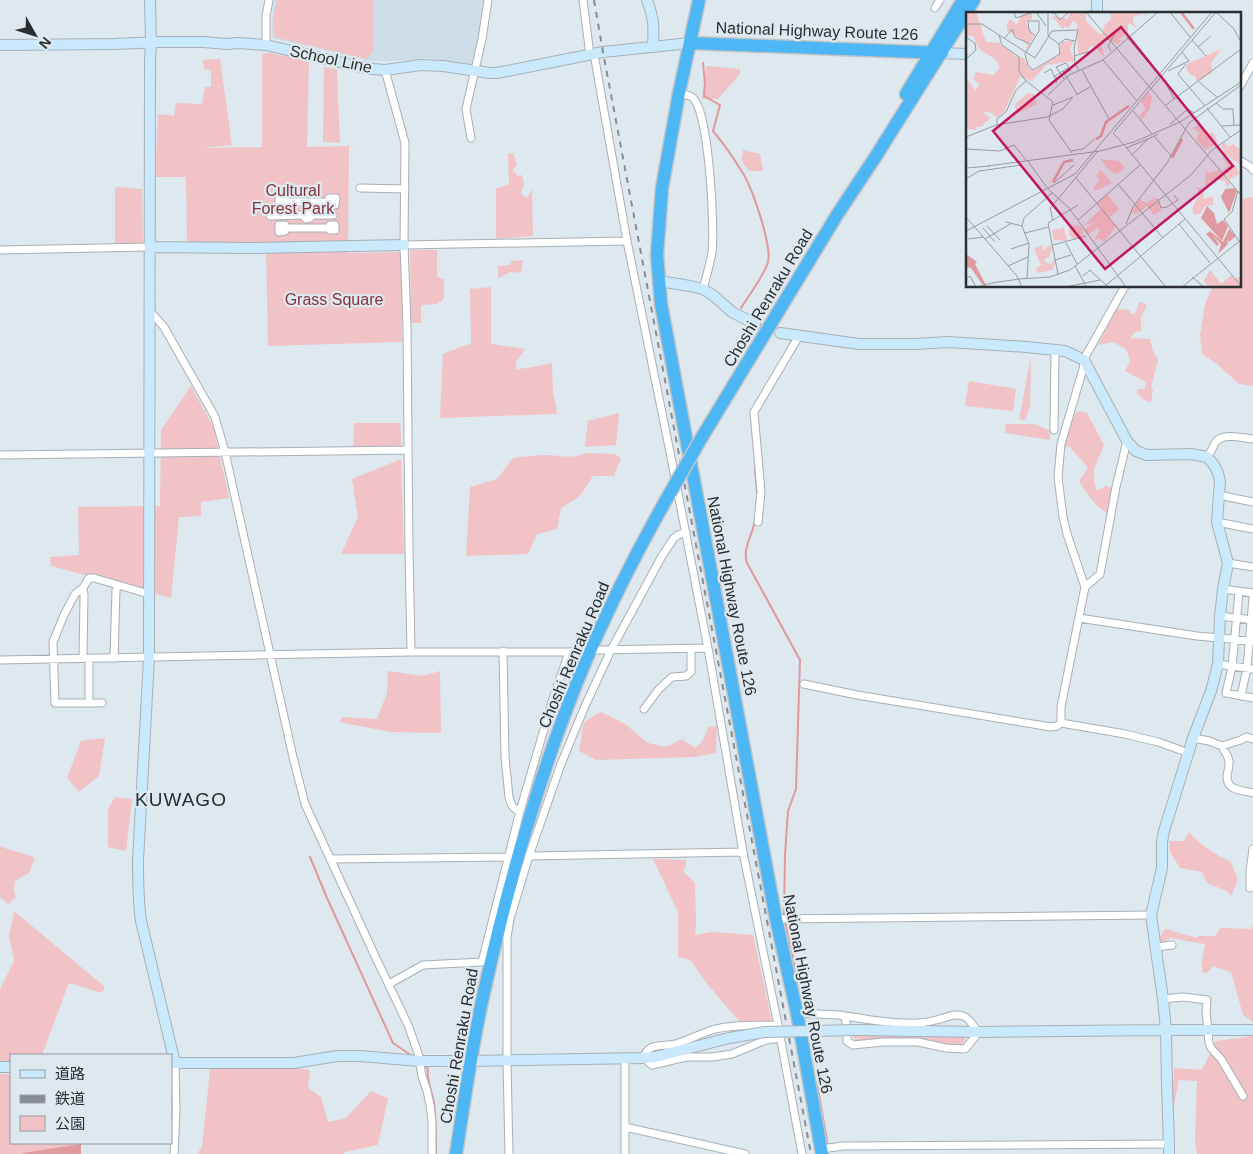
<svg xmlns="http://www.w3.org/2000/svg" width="1253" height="1154" viewBox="0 0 1253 1154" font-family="Arial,'Noto Sans JP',sans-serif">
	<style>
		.built { fill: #cddee9 }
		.green { fill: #f1c3c6 }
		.water { fill: #e0999e }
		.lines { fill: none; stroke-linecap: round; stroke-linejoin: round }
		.stream { stroke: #e0999e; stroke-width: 2 }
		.street-casing { stroke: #a7b0b6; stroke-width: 9 }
		.secondary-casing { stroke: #a7b0b6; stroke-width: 12 }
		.highway-casing { stroke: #c4c4c5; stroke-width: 15 }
		.street { stroke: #fff; stroke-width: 7 }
		.secondary { stroke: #cae9fc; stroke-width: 10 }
		.highway { stroke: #4db7f6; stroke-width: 12 }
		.rail { stroke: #878d92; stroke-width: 2; stroke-dasharray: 6 6; stroke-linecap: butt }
		.secondary-bridge-casing { stroke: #a7b0b6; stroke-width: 12; stroke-linecap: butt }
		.highway-bridge-casing { stroke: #c4c4c5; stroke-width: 15; stroke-linecap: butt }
		.secondary-bridge { stroke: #cae9fc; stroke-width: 10 }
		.highway-bridge { stroke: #4db7f6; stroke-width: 12 }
		.labels { text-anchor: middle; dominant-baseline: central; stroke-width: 4.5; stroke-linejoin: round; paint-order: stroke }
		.street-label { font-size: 16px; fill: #2b2e31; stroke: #dee8ef }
		.park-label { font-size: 16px; fill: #87333e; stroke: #dee8ef }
		.quarter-label { font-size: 19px; letter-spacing: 1px; fill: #252d32; stroke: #dee8ef }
		.inset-river { fill: none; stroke: #e0999e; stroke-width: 2.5 }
		.inset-road { fill: none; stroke: #969ea3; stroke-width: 1 }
		.view { fill: #c2185b; fill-opacity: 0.15; stroke: #c2185b; stroke-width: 2.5 }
		.inset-edge { fill: none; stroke: #2b2e31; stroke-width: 2.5 }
	</style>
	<rect width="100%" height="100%" fill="#dee8ef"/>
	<!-- built -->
	<path class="built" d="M274,0h210l-6,37 -6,27 -44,-6 -34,3h-24l-98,-23v-19z"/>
	<!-- green -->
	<path class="green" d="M277,0h97l-1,53 -7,6 -92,-22 -1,-18z
		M270,53l39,8 -2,86 42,-1 -1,107 54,-1v90l-134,4 -2,-100 -79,1 -1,-71 -1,1h-30l3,-63 16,2 2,-13 26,1 3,-17h6v-16l-7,-2 -1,-9 17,-1 12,86 -32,3 62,-1v-93z
		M706,66l34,3v5l-22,25h-16z
		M324,67l13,2 3,74 -17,-1z
		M743,150l17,4 3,17h-14l-8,-11z
		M513,153l4,11 -4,6 5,6 4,-1 2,9 -3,10 6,4 5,-9 1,47 -37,3v-50l13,-5 -1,-30z
		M115,187l27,2 1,55 -28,2z
		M1253,197v189l-14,-2 -22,-20 -15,-10 -2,-18 5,-32 8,-18h26v-82l4,-5z
		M410,250h27v27l7,2v20l-7,5 -16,1v18h-10z
		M523,260l-2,13 -10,-1 -13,6v-12l12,-1 1,-4z
		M491,287v57l34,5 -9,13v7l11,-1 25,-5 1,27 4,24 -117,4 3,-64 28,-11 -1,-54z
		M1139,302l7,2v4l-5,8v15l-6,1 -5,6 20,1 3,12 5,9 -7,27 2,3 -2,12 -7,-2 -7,-7 1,-4h7l1,-7 -21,-11 5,-10 -4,-12 -13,-7 -15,3 18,-36 13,1 3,5 4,-3z
		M1031,356l-1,50 -5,14 -6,-1z
		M969,381l47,8 -3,22 -48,-5z
		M191,386l23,42 15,70 -28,4v14l-22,1 -8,81 -120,-32 -1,-9 29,-2 -1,-48 82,-1 1,-76z
		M1079,411l8,2 17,32c-7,18 -15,26 -7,46l9,-5 8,3 -5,26c-13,-9 -22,-20 -30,-34l9,-13 -19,-22 -5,2 7,-31z
		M619,413l-3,32 -31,2 3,-26z
		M354,423h46l2,28h-49z
		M1006,424h29l15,7v9l-45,-7z
		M585,453l30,1 6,4 -7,18h-21l-13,20 -19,12 -4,21 -20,5 -9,20 -62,2 4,-69 27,-8 16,-21c10,-1 21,-3 32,-3 13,0 28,5 40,-2z
		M401,459l3,95h-63l17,-37 -6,-38z
		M388,671l34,5 18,-5 1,62 -50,-1 -52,-10 4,-5 34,2 10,-26z
		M601,712l24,12 23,19 18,4 16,-8 13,9 7,-6 7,-16 8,1 -1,26 -22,4 -98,3 -17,-9 5,-29z
		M105,738l-6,38 -20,16 -12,-14 14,-37z
		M115,797l17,2 -6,52 -18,-4v-38z
		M1189,832c11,13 27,23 42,30l7,18 -7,16 -4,-5 -20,-8 -5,-11 -22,-4 -10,-16 -1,-11h15z
		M0,846c12,6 23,6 35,12l-6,15 -14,8 -1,10 2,6 -8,7 -8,-7z
		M653,859l33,1v5l-3,6 12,12 1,41 -1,11 17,-3 41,3 19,87 -33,-1 -31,-36 -18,-25 -12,-3v-45z
		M14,911l91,76 -3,6 -33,-10 -27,72h-31v7h-11v-73l14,-28 -5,-25z
		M1253,923v99l-10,-7 -12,-43 -18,-6 -6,7 -5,-1v-10l3,-18 -35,-6 -8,7 -3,-1 1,-7 5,-8 33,9 -1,-2h18l5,-8 32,1z
		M1253,1024v130h-56l-2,-14 2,-59 -18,-1 -5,25 -2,1 2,-38 28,2 14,-29 31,-4z
		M853,1035l113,2 -3,6 -4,2 -6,1 -14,-3 -36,-4 -45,3 -5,-5z
		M292,1067l18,3 -2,18 13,9 7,25 18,-4 25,-27 17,7 -10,47 -33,7 -1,2h-146l1,-3 3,-4 8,-78z
		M0,1074h11v69h73l-3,1 -61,10h-20z"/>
	<!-- water -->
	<path class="water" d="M81,1144v10h-61l3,-1z"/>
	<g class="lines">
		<!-- stream -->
		<path class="stream" d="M703,63l2,21 -1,12 16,9 -7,26c11,13 22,29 31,44 9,16 28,70 24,87 -4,14 -19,33 -27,46
			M751,416l1,8
			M755,468l2,25
			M755,520c-2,15 -13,28 -8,43l53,97 -4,129 -8,22 -3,44 -1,60 17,79
			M310,857l17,41 66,145 19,13
			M424,1065l4,4c-2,10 4,23 6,34 2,17 2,34 2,51
			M817,1084l11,62"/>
		<defs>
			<path id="street" d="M583,0l7,55
				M935,8l5,-8
				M266,45v-29l3,-16
				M594,54l33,187 42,206 39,201 35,204 35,173 24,129
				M385,70l20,73 -1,102 3,81 2,225 2,101
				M1239,88l14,-25
				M679,93c5,1 11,2 14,5 16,14 22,131 19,154 -2,13 -6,25 -9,37
				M471,138l-5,-29 16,-70 6,-39
				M1239,160l12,7 2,3
				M360,188l45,1
				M329,198h7l-1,7h-6z
				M279,199h6v6h-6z
				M285,202h44
				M311,215h22
				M270,216l33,-1 4,-4 3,1 1,3 -1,3 -3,1 -2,-1 -2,-3
				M279,225h6v6l-6,1z
				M330,225h5v5h-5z
				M285,228h45
				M404,245l223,-4
				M0,250l150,-3
				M1125,286l-40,71 -2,12 -22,75 -3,33 5,40 4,17 18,53 15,-13 16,-87 11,-46
				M150,311l14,16 51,90 10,35 68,305 12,47 70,152 33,69 10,28 4,23 5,15 3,14 2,16v33
				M1054,430l1,-80
				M0,455l408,-5
				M1207,457c5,-6 5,-8 8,-14 7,-11 27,-5 38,-4
				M1219,495l34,7
				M758,522l3,-30 -7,-80 45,-76
				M1217,522l36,7
				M1228,563l25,4
				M83,588l1,7 -1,63
				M1223,589l30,4
				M1239,592l-7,75 -6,26 27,5
				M1220,616l33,4
				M1079,618l118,18 56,5
				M597,650l111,-2
				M89,658v45
				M114,658l2,-68 2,-5
				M0,660l411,-8h158l15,-2
				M1218,664l35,5
				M804,684l53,11 194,32 6,-1 4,-3 64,11 33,8 31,11
				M1241,696l6,-28 6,-70
				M102,703h-47l-2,-61 11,-27 11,-21 8,-6 6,-10h5l55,16
				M644,709l15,-20 13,-12 14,-1 5,-4v-23
				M1061,723v-16l24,-120
				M1193,738l16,3 13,5 19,-6 5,-3 7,2
				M1222,746c2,5 6,9 7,15 1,5 -2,11 -2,16 0,14 16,13 26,16
				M520,811l32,-109 17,-50
				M529,856l214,-4
				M330,859l178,-2
				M1250,888v-17l3,-22
				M776,919l375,-4
				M1156,947l16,-2
				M389,984l34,-19 59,-3 38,-151c-8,-2 -9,-7 -11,-14l-4,-40 -2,-106
				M1163,999l20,-2 24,3 -1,11 3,32 2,5 10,11 22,37
				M797,1013l42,2c26,4 52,9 78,8 8,0 16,-2 23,-4 8,-2 14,-6 23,-3 7,2 10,11 16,16l-14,17 -19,-1 -28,-6h-35l-30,3 -6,-4v-16l-3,-9
				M778,1025c-21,1 -45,-1 -66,5 -12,4 -24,10 -36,14 -13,3 -29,-2 -32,14l8,7 34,-8h26l20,-3 34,-14 15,-2
				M625,1127l120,27
				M821,1149l22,-3 326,-2
				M174,1154l2,-43 -1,-48
				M509,1154l-2,-92v-125l3,-18 19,-63 32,-92 24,-58 26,-56 51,-94 12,-18 4,-3 8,-3
				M625,1154v-95"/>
			<path id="secondary" d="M150,0l1,43 -1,17 -1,598 -11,202c0,21 0,40 3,61l34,142
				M647,0c7,19 7,26 6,47
				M1097,14v-14
				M0,45l115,-1 45,-2h43l24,2 11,-1 28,2 90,21 17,3 12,1 36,-5 22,1 47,7h7l106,-21 87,-9
				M942,53l25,1
				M150,247l100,1 154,-3
				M659,281l31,5 13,3 11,7 18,16 23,12
				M780,333l79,11h55l34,-2 78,5 39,4 19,9 43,81 9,10 11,4 44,-1 16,3 7,8 4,8 2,8 -3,41 11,41 -5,26 -3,27 -2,48 -7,27 -18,47 -29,93 -2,11v26l-11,47 12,84 3,31 1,55 2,59v10
				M857,1030l122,2 187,-2h87
				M171,1063h123l43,-7h23l59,5h52l173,-3 11,-1 74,-19
				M0,1067h11"/>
			<path id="highway" d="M699,0l-20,93 -17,95 -5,67 4,49 115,615 21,94 25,141
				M690,43l252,10
				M906,94l57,-94
				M702,437l135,-222 39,-59 98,-156
				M456,1154c8,-51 15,-102 26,-153 25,-114 57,-228 102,-336 25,-59 54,-116 86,-172"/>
		</defs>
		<!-- street casing -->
		<use href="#street" class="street-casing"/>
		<!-- secondary casing -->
		<use href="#secondary" class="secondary-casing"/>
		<!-- highway casing -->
		<use href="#highway" class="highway-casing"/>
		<!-- street -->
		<use href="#street" class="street"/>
		<!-- secondary -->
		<use href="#secondary" class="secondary"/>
		<!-- highway -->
		<use href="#highway" class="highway"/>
		<!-- rail -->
		<path class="rail" d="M594,0l9,52 208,1102"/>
		<defs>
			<path id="secondary-bridge" d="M729,1038l36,-6 92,-2"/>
			<path id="highway-bridge" d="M670,493l32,-56"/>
		</defs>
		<!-- secondary-bridge casing -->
		<use href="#secondary-bridge" class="secondary-bridge-casing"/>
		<!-- highway-bridge casing -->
		<use href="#highway-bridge" class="highway-bridge-casing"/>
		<!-- secondary-bridge -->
		<use href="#secondary-bridge" class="secondary-bridge"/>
		<!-- highway-bridge -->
		<use href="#highway-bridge" class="highway-bridge"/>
	</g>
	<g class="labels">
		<!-- street labels -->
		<g class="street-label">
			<text transform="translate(817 31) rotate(2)">National Highway Route 126</text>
			<text transform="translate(331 59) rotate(12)">School Line</text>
			<text transform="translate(768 298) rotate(-59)">Choshi Renraku Road</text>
			<text transform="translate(732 596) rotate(79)">National Highway Route 126</text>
			<text transform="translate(574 655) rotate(-67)">Choshi Renraku Road</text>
			<text transform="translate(808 994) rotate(79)">National Highway Route 126</text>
			<text transform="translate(459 1046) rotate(-80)">Choshi Renraku Road</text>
		</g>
		<!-- park labels -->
		<g class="park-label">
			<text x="293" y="190">Cultural<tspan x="293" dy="18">Forest Park</tspan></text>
			<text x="334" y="299">Grass Square</text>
		</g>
		<!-- quarter labels -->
		<g class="quarter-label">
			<text x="181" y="799">KUWAGO</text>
		</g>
	</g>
	<!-- overview -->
	<g transform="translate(966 12)">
		<rect width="275" height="275" fill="#dee8ef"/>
		<path d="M0,0h10l10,30 13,1 16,13 9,2 5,10 5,3 20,-14 3,1 5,-17h12l-4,8 5,12 -29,4 -14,16 -12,-4 -16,35 -7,6 -5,-5 -11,-2 9,7 -9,9h-5l1,3 -11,-1v-52l9,13 5,-6 -7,-4 3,-8 17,3 7,-7 -5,-9 -16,-10 -6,-13 -7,1zM66,0v7l-6,3 8,15 -8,13 1,-7 -20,-13v-6l3,-5 7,6 4,-10zM105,0l15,1v8l13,13 4,-1 1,-7 7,-7 -1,-7h35l2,4 -4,-3 -10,4v6l6,5 -11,-5v9l-10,8h4l-4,4 -12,-5 -4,7 2,11 -8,-9 -6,-2 -3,7 -9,1 -1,-30 -4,-3 -5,8 -2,-3 -4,3 -8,-11 -5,1 6,-3 12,3zM255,37l-10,14 1,9 -15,10 -2,-7 -3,1 -6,-7 1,-5zM183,80l3,4 -2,12 -8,12 -3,-4 7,-7 -5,-7zM62,81l6,1 3,10 -21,10 -1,-10zM232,113l11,8 4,-1 5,11 -13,7 -9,-11 4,-7 -8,-4zM259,130l3,5 5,-3 8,6v15l-16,-11 -4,-9zM256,145l14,9 4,8 -11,5 -7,-8 6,-6zM134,147l19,2 6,7 -8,6 -7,-3zM240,157l2,4 11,-3 11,13 -3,5 -2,-7 -7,-1 -13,6zM135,158l11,13 -17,8 -2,-2 7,-10 -4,-3zM239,175l-2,12 10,-3v9l-8,1 -4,7 -7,2 -2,-6 7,-15 -2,-6zM141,182l12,15 -10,9 7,8 -12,16 -5,-4 -5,3 6,-11 -2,-3 -10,8 -4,-5 10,-8 -11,4 19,-18 -5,-6zM190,185l6,17 -3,-3 -5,4 -7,-9 -9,7h-7l9,-14 6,4zM97,212l4,17 -13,-1 -2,-10 11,-2zM103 220a7 7 0 1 1 14 0a7 7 0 1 1-14 0ZM76,233l2,6 3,-5h6l-4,11 -5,2 2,4 6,1 2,-8 1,8 -3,6 -14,3 -2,-5 5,-3 -7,-16zM244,258l11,14 11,-9 2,4 7,-3v11h-32l-5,-6z" fill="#f1c3c6"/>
		<path d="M268,176l3,3 -8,22 -8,-16 4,-8zM241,194l7,7 3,11 6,-4 5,6 -6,15 -21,-23zM263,217l7,7 -7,6 -2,-3 1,5 -10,10 3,-10 -9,-9 7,9 -2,2 -11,-12 4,-3 13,11zM0,242l11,8 -2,2 12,23 -5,-3 -11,-16 -5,-1z" fill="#e0999e"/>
		<path class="inset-river" d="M215,0l13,17M130,127l5,-3 5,-14 23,-16M206,146l10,-19M87,170l11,-20 9,-2"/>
		<path class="inset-road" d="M48,0l2,6 18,-6M70,0l10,14M81,0l7,1 6,7 9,-8M120,0l155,183M204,0l20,25M0,12h16M16,12l53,34 17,-27 26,-1 -4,18 1,16 5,7M33,23l3,10 17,12v14l6,9 28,22 -4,18 23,33M0,25l9,6 1,7 -10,9M70,25l-7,-7 -1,-9h11v10l-14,23 3,11 5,5 27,-16 -1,-10 -11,-8v-23M161,25l32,38M38,27l8,-10 3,8 15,7M226,28l14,16M93,32l6,-5 10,2M232,35l13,-11M145,39l-3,-5 7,-13M108,44l17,-5M137,48l34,41M220,52l-8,10 27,32M116,58l27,49M97,59l14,23M202,59l21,-10 -7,-9M78,61l7,-4 6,14M89,64l2,2 14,-8M196,64l12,23M89,65v-1l5,-3 6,-4 3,-1 -3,-5 -10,4 8,12M233,70l18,15M82,83l21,-20 34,-15 55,-48M110,83l14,-8M250,91l7,6h10l1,17M200,93l75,-56M241,96l23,29M167,99l19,23M204,112l18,-15 6,4M31,113v-6l9,-7 10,-22 10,-9M256,114l19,-1M148,120l102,-120 18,17 7,13M147,121l11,12M188,124l17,20M0,125l30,-12 51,-8 16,-8 10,-12 -20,8M159,134l116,140M160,136l22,-9M0,137l34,2 14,-6 12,15M105,139l12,-2 12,-10M166,143l16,-16 10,-5M61,148l21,29M22,154l112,-15 34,-9 46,-20 61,-40M0,156l24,-2M110,166l90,109M0,167l13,-8 43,-6M88,171l20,-18M152,172l45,54M82,177l21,19 57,79M272,179l-6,21 -8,7 15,22M92,187l39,-47M192,187l3,9 6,-1 11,-7 -4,-5M0,205l51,59 5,11M87,208l-3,-12 8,-9M112,208l62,-55M40,210l16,4M160,212l7,-17 34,-44 22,-40 52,-38M213,212l31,39M21,214l13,14M17,216l12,14M0,219l109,-57 137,-162M59,221l24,-6M2,227l16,-2M19,227l27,-16M100,231l11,21M87,233l33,-9M45,237l18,-6M89,248l16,-5M42,254l20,-9M109,254l11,20M92,262l-10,-51 30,-18M117,264l7,-6 16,15M226,265l12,10M61,266l2,-34 -7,-18 2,-8 28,-25M0,267l4,-3 6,11M53,267l31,-2 20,-7 121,-95 21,-25 29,-20M26,271l27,-4M11,275l15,-4M100,275l34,-7M138,275l81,-68M216,275l59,-47"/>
		<path class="view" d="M155,15l112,139 -128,103 -112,-138z"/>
		<rect width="275" height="275" class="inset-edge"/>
	</g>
	<!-- legend -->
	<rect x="10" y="1054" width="162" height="90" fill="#dee8ef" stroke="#969ea3"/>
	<rect x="20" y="1070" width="25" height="8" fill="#cae9fc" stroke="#969ea3"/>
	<text x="55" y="1079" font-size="15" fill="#2b2e31">道路</text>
	<rect x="20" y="1095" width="25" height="8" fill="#878d92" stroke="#969ea3"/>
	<text x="55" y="1104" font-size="15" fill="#2b2e31">鉄道</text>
	<rect x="20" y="1116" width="25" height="15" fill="#f1c3c6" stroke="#969ea3"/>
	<text x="55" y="1129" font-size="15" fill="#2b2e31">公園</text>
	<!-- north arrow -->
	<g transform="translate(35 35) rotate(129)" stroke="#dee8ef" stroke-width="4" paint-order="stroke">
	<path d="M0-4L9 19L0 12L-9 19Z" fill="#2b2e31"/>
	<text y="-8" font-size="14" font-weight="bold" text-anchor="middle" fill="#2b2e31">N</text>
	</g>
</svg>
